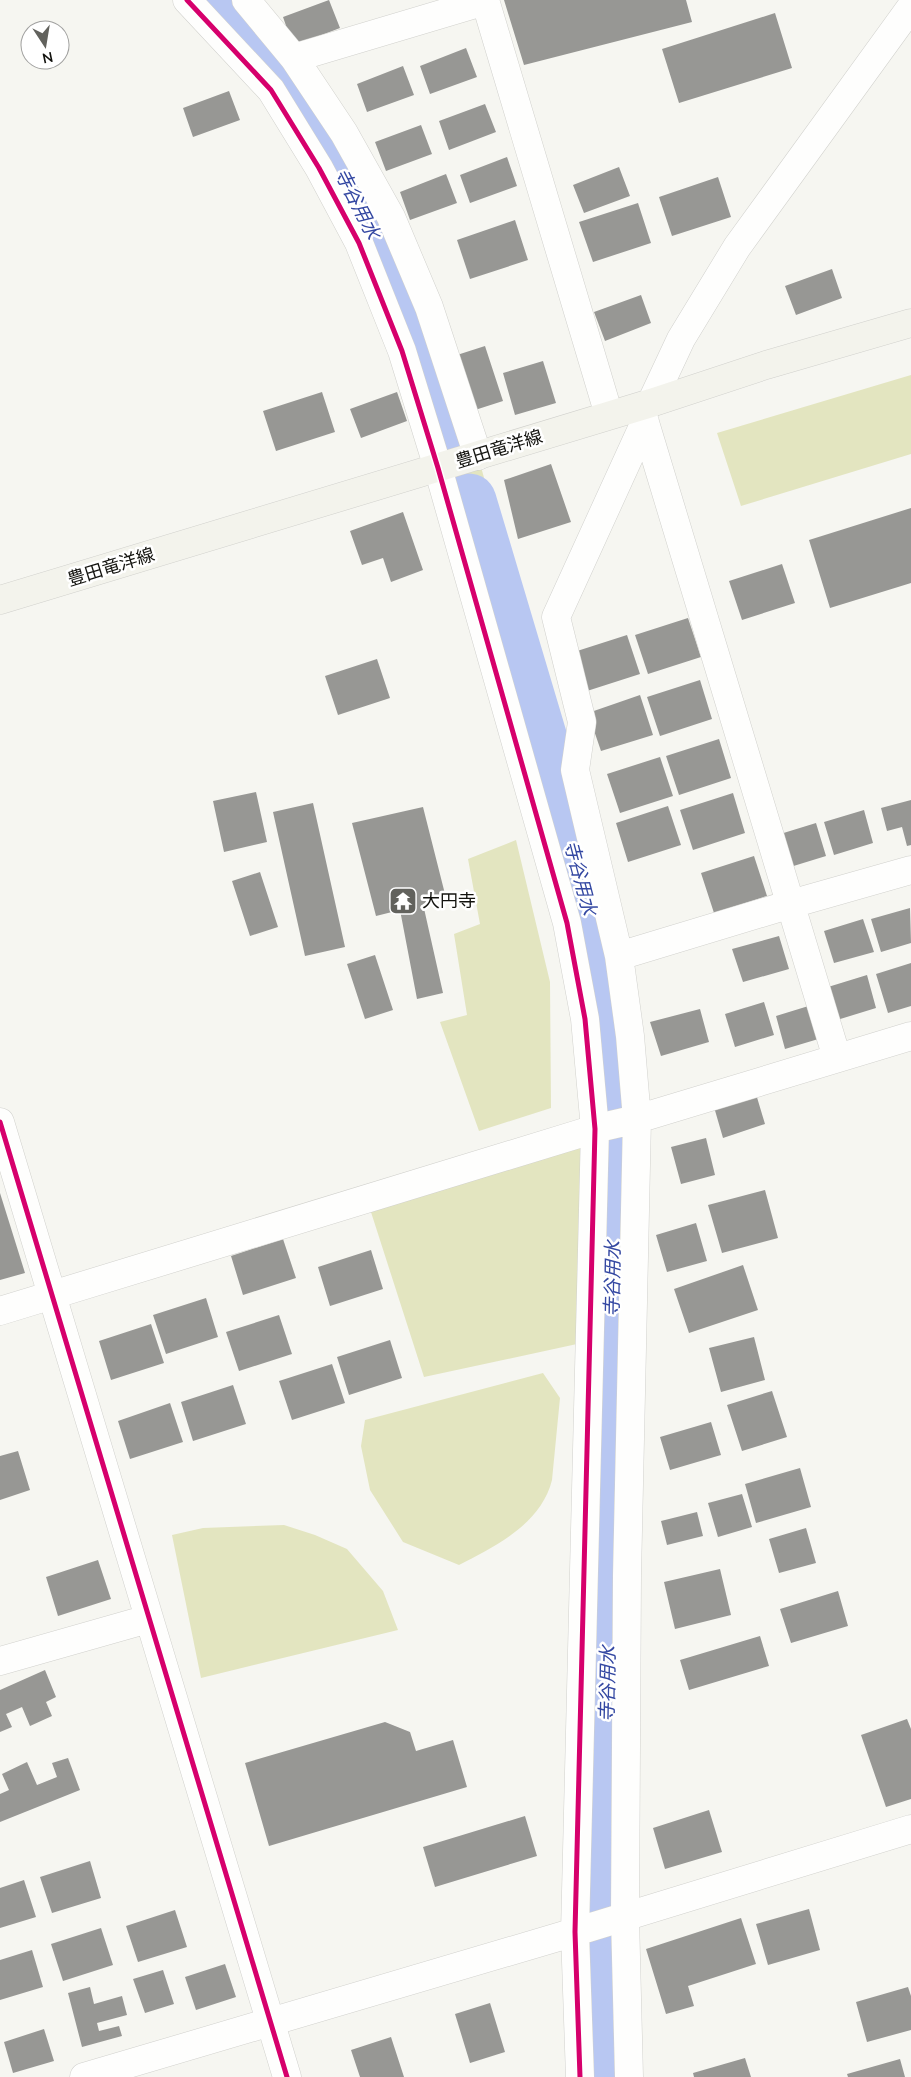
<svg xmlns="http://www.w3.org/2000/svg" width="911" height="2077" viewBox="0 0 911 2077" font-family="'Nunito Sans','Noto Sans JP',sans-serif">
	<style>
		.green { fill: #e3e5c0 }
		.lines { fill: none; stroke-linecap: round; stroke-linejoin: round }
		.river { stroke: #b8c7f2; stroke-width: 55 }
		.building { fill: #979794 }
		.minor-casing { stroke: #d1d1cd; stroke-width: 29 }
		.tertiary-casing { stroke: #d1d1cd; stroke-width: 29 }
		.secondary-casing { stroke: #d1d1cd; stroke-width: 29 }
		.minor { stroke: #fefefd; stroke-width: 28 }
		.tertiary { stroke: #fefefd; stroke-width: 28 }
		.secondary { stroke: #f3f3ec; stroke-width: 28 }
		.cycleway-casing { stroke: #fff; stroke-width: 8 }
		.cycleway { stroke: #d6006c; stroke-width: 5 }
		.labels { text-anchor: middle; dominant-baseline: central; stroke-width: 5; stroke-linejoin: round; paint-order: stroke }
		.street-label { font-size: 18px; fill: #12120e; stroke: #fff }
		.poi-label { font-size: 18px; fill: #12120e; stroke: #fff; text-anchor: start }
		.water-label { font-size: 19px; font-style: italic; fill: #3448a2; stroke: #fff }
	</style>
	<rect width="100%" height="100%" fill="#f6f6f1"/>
	<!-- green -->
	<path class="green" d="M187,0h56l131,186 104,270 88,318 41,165 18,134 -1,1004h-44l15,-948 -14,-128 -143,-533 -110,-283z
		M911,375v79l-170,52 -24,-73z
		M516,840l34,142 1,126 -72,23 -39,-109 27,-7 -13,-81 26,-10 -12,-65z
		M584,1144l-7,200 -153,33 -54,-168z
		M543,1373l17,25 -8,82c-11,44 -56,66 -93,85l-56,-23 -33,-52 -9,-44 4,-26z
		M284,1525l31,10 32,14 36,42 15,39 -197,48 -29,-143 31,-7z"/>
	<g class="lines">
		<!-- river -->
		<path class="river" d="M219,0l56,64 42,65 41,75 55,115 35,113
			M469,501l105,352 32,125 9,74 1,125 -10,708 4,192"/>
	</g>
	<!-- building -->
	<path class="building" d="M329,0l11,28 -47,18 -10,-29z
		M504,0h182l6,22 -168,43z
		M775,13l17,55 -113,35 -17,-54z
		M466,48l11,29 -47,17 -10,-28z
		M403,66l11,29 -47,17 -10,-28z
		M229,91l11,29 -47,17 -10,-29z
		M485,104l11,28 -47,18 -10,-29z
		M421,125l11,29 -46,17 -11,-29z
		M507,157l10,29 -47,17 -10,-28z
		M619,167l11,29 -46,17 -11,-28z
		M446,174l11,29 -47,17 -10,-28z
		M718,177l13,40 -59,19 -13,-39z
		M638,203l13,40 -58,19 -14,-40z
		M515,220l13,40 -58,19 -13,-39z
		M832,269l10,29 -46,17 -11,-29z
		M641,295l10,28 -46,18 -11,-29z
		M485,346l18,55 -28,9 -18,-55z
		M543,361l13,42 -41,12 -12,-42z
		M322,392l13,40 -59,19 -13,-40z
		M397,392l10,29 -46,17 -11,-29z
		M551,464l20,58 -53,17 -14,-59z
		M911,508v75l-81,25 -21,-68z
		M403,512l20,58 -32,12 -8,-24 -21,7 -12,-34z
		M782,564l13,39 -53,17 -13,-39z
		M688,618l13,39 -53,17 -13,-39z
		M627,635l13,39 -53,17 -13,-39z
		M377,659l13,39 -52,17 -13,-39z
		M700,680l12,39 -52,17 -13,-39z
		M640,695l13,40 -52,16 -13,-38z
		M719,739l12,39 -52,17 -13,-39z
		M660,757l13,39 -53,17 -13,-39z
		M256,792l11,50 -43,10 -11,-51z
		M733,793l12,40 -52,17 -13,-40z
		M911,800v45l-4,1 -5,-19 -15,4 -6,-23z
		M313,803l32,144 -40,9 -32,-144z
		M668,806l13,39 -53,17 -12,-39z
		M423,807l23,91 -23,6 20,89 -26,6 -17,-89 -24,6 -24,-93z
		M864,810l9,33 -39,12 -10,-33z
		M816,823l10,33 -39,12 -10,-33z
		M754,856l13,40 -53,17 -13,-40z
		M260,872l18,55 -28,9 -18,-55z
		M910,908l1,35 -30,9 -10,-33z
		M863,919l11,33 -40,11 -10,-32z
		M779,936l10,33 -46,13 -11,-33z
		M375,955l18,55 -28,9 -18,-55z
		M911,963v43l-23,7 -12,-39z
		M867,975l9,33 -39,12 -9,-33z
		M764,1002l10,33 -39,12 -10,-33z
		M815,1004l10,33 -40,12 -9,-33z
		M700,1009l9,33 -48,14 -11,-34z
		M756,1094l9,30 -42,14 -9,-31z
		M706,1138l9,37 -34,9 -10,-37z
		M765,1190l13,48 -56,15 -14,-48z
		M0,1193l25,80 -25,7z
		M696,1223l11,38 -40,11 -11,-37z
		M283,1239l13,39 -53,17 -12,-39z
		M371,1250l12,39 -53,17 -12,-39z
		M743,1265l15,45 -69,23 -15,-44z
		M206,1298l12,39 -52,17 -13,-39z
		M279,1315l13,39 -53,17 -13,-39z
		M151,1324l13,39 -53,17 -12,-39z
		M754,1337l11,43 -44,12 -12,-44z
		M390,1340l12,38 -53,17 -12,-38z
		M332,1364l13,39 -53,17 -13,-39z
		M233,1385l13,39 -53,17 -12,-39z
		M772,1391l15,46 -45,14 -15,-46z
		M170,1403l13,39 -53,17 -12,-38z
		M711,1422l10,33 -51,15 -10,-33z
		M18,1451l12,39 -30,10v-44z
		M800,1468l11,39 -55,16 -11,-39z
		M742,1494l10,33 -34,10 -10,-34z
		M697,1512l6,24 -36,9 -6,-24z
		M806,1528l10,35 -37,10 -10,-34z
		M98,1560l13,39 -53,17 -12,-39z
		M720,1569l11,46 -56,14 -11,-47z
		M838,1591l10,35 -57,17 -11,-34z
		M760,1636l9,30 -80,24 -9,-30z
		M45,1670l11,27 -10,5 6,14 -22,10 -8,-19 -16,7 6,13 -12,5v-42z
		M907,1719l4,10v70l-25,8 -25,-72z
		M385,1722l25,10 6,19 37,-11 14,47 -198,59 -24,-83z
		M68,1758l12,32 -80,32v-28l9,-4 -7,-16 25,-12 10,23 20,-8 -5,-14z
		M709,1810l13,42 -57,17 -12,-41z
		M525,1816l12,40 -102,31 -12,-40z
		M90,1861l11,37 -49,15 -12,-36z
		M24,1880l12,37 -36,11v-40z
		M809,1909l11,41 -52,15 -12,-41z
		M175,1910l12,37 -49,15 -12,-36z
		M741,1918l15,46 -68,22 6,20 -28,8 -20,-65z
		M101,1928l12,37 -50,16 -12,-37z
		M32,1950l11,37 -43,13v-40z
		M225,1964l11,33 -40,13 -11,-33z
		M163,1970l11,34 -29,9 -12,-34z
		M90,1987l4,17 28,-8 5,19 -30,8 2,8 20,-5 3,10 -40,11 -14,-54z
		M908,1987l3,9v34l-44,12 -11,-40z
		M490,2003l15,49 -35,11 -15,-49z
		M44,2029l10,32 -41,12 -9,-31z
		M391,2037l13,40h-44l-9,-27z
		M745,2058l6,19h-57l-1,-4z
		M900,2059l5,18h-57l-1,-3z"/>
	<g class="lines">
		<defs>
			<path id="minor" d="M246,0l48,58 50,75 47,84 38,90 49,149
				M485,0l124,415
				M294,58l191,-57
				M643,416l194,642
				M619,956l172,-52 120,-34
				M0,1122l287,955
				M0,1311l598,-183 39,-9 274,-83
				M0,1661l148,-42
				M629,2077l-4,-160 2,-341 10,-457 -7,-83 -11,-80 -44,-186 7,-48 -26,-105 89,-195"/>
			<path id="tertiary" d="M187,0l84,90 48,78 40,75 43,108 36,117 129,455 18,96 10,110 -20,803 5,145
				M651,403l30,-64 56,-92 174,-240
				M84,2077l491,-145 336,-103"/>
			<path id="secondary" d="M0,600l651,-197 115,-38 145,-42"/>
		</defs>
		<!-- minor casing -->
		<use href="#minor" class="minor-casing"/>
		<!-- tertiary casing -->
		<use href="#tertiary" class="tertiary-casing"/>
		<!-- secondary casing -->
		<use href="#secondary" class="secondary-casing"/>
		<!-- minor -->
		<use href="#minor" class="minor"/>
		<!-- tertiary -->
		<use href="#tertiary" class="tertiary"/>
		<!-- secondary -->
		<use href="#secondary" class="secondary"/>
		<defs>
			<path id="cycleway" d="M187,0l84,90 48,78 40,75 43,108 36,117 129,455 18,96 10,110 -20,803 5,145
				M0,1122l287,955"/>
		</defs>
		<!-- cycleway casing -->
		<use href="#cycleway" class="cycleway-casing"/>
		<!-- cycleway -->
		<use href="#cycleway" class="cycleway"/>
	</g>
	<!-- icons -->
	<defs>
		<symbol id="temple-square" viewBox="-11 -11 22 22"><rect x="-9" y="-9" width="18" height="18" rx="4" fill="#62625d" stroke="#fff"/><path d="M0-6L5-2H3V0L6.5 2.5H4V6H1.5V3h-3V6H-4V2.5H-6.5L-3 0V-2H-5Z" fill="#fff"/></symbol>
	</defs>
	<g fill-rule="evenodd">
		<use href="#temple-square" x="387" y="885" width="32" height="32"/>
	</g>
	<g class="labels">
		<!-- street labels -->
		<g class="street-label">
			<text transform="translate(499 449) rotate(-17)">豊田竜洋線</text>
			<text transform="translate(111 567) rotate(-17)">豊田竜洋線</text>
		</g>
		<!-- poi labels -->
		<g class="poi-label">
			<text x="422" y="901">大円寺</text>
		</g>
		<!-- water labels -->
		<g class="water-label">
			<text transform="translate(357 204) rotate(63)">寺谷用水</text>
			<text transform="translate(580 878) rotate(75)">寺谷用水</text>
			<text transform="translate(613 1279) rotate(-89)">寺谷用水</text>
			<text transform="translate(608 1684) rotate(-89)">寺谷用水</text>
		</g>
	</g>
	<!-- north arrow -->
	<g transform="translate(45 45) rotate(168)"><circle r="24" fill="#ffffff" stroke="#a0a09f"/>
	<path d="M0-4L9 19L0 12L-9 19Z" fill="#62625d"/>
	<text y="-8" font-size="14" font-weight="bold" text-anchor="middle" fill="#12120e">N</text>
	</g>
</svg>
